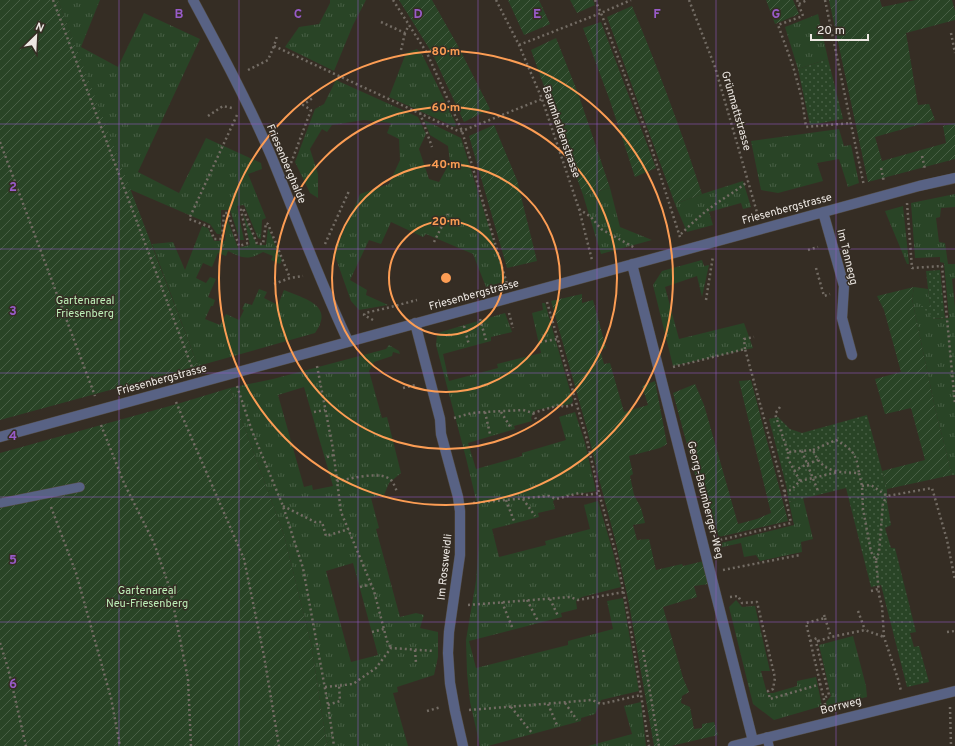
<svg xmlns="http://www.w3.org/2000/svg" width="955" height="746" viewBox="0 0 955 746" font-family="Overpass,sans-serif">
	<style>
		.grass { fill: url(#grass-tufts); fill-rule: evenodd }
		.park { fill: url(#park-dots) }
		.garden { fill: url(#garden-furrows) }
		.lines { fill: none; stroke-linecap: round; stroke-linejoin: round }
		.service-casing { stroke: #524b43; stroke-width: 10 }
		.minor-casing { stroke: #524b43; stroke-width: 11 }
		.path { stroke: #736c64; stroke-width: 2.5; stroke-dasharray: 2 3; stroke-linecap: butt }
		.service { stroke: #586284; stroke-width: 9 }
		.minor { stroke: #586284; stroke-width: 10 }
		.grid { fill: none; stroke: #985bc8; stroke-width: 1; stroke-opacity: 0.55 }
		.ring { fill: none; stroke: #fc9d54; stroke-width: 2 }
		.labels { text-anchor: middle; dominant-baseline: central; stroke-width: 3; stroke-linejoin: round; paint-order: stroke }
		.street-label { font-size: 11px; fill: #ede8e3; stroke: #352d24 }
		.park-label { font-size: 11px; fill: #bdefb7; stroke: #352d24 }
		.grid-label { font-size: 13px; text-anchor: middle; font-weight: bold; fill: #985bc8; stroke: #352d24; stroke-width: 3; stroke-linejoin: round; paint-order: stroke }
		.centre { fill: #fc9d54; stroke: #352d24; stroke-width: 2 }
		.ring-label { font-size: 12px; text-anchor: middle; font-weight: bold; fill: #fc9d54; stroke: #352d24; stroke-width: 3; stroke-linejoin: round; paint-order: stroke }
	</style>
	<defs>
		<pattern id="grass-tufts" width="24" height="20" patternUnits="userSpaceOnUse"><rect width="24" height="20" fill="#294426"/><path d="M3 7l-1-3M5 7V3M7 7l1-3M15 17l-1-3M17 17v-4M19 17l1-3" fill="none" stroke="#485f45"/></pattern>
		<pattern id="park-dots" width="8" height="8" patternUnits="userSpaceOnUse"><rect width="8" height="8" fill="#294426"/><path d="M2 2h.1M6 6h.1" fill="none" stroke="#485f45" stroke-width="1.8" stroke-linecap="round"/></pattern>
		<pattern id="garden-furrows" width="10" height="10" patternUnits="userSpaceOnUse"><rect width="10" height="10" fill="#294426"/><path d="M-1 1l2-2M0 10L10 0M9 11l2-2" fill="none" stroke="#485f45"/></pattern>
	</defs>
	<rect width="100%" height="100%" fill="#352d24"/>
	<!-- grass -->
	<path class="grass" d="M58,0h42l-19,47 37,20 26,-54 56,26 -62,133 41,21 27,-55 55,25 1,6 -14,5 18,44 -4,2 -1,19 -3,-1 -14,-33 -7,1 7,34h-4l-10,-30h-9v24h-4l-7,-10 -81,-35z
		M330,0h36l-13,25 -19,46 -49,-24 14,-20 20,-3 11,-21z
		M818,14l10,45 -30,10 -13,-42z
		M417,49l6,7 33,68 -1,3 -66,-30 17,-44z
		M336,80l82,37 8,17 -7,15 10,30 10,3 11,-20 -2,-16 -18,-11 -6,-15 37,18 45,143 -20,6 -13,-33 -47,-20 -3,3 -32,-15 -10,22 -12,-4 -19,40 17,10 -1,5 22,10 -29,5 -8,-9 -17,-48 26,-59 29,-10 11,-24 -1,-21 -12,-6 4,-10 -27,-3 -32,5 -5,7 -5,-3 -12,20 8,25v24l-8,-5 -15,-31 20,-53 9,-5z
		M839,129l5,17 7,-1 8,38 -11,4 -9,-28 -22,4 6,18 -45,12 -17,-3 -10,-49z
		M743,181l8,26 -8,2 -2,-6 -32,9 4,13 -26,7 -12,-28 27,-10z
		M610,188l10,39 32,13 -51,14 -18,-59z
		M955,194v13l-14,1 -1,9 -4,1 3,24 6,1 3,21h7v14l-3,1 3,28v168h-3l-17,-67 -23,-109 2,-12 14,2 4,30 17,-1 -5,-55 -4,-1v-5l-25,1 -4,-55z
		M903,206l6,58h-2l-22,-53z
		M243,213l14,32h9l2,-17 14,32 -2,4 -9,-4 2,-4 -10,-4c-15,8 -19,7 -35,-1l-2,5 -8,-3 -6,14 -9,-4 -7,15 10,5 4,-6 6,2 -8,18 7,3 -2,6h-2l-6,13 15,6 6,-11 13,6 5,-10 -2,-1 3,-6 7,2 7,-16 8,3 -3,6 14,7 6,-15c21,9 51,15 31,43l-117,33 -46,-122 21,-2 12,28 17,-44 6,2 6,13h11l1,-25 12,32 12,-3z
		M702,260l2,6 5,-1 -7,32 -5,-21 -32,11 14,52 65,-16 9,25 -80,18 -20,-81 9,-14z
		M542,303h3l28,98 -2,3 -35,6 -5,7 1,4 -18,5 1,3 -47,14 8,26 46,-13v-3l44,-13 -7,-23 16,-5 10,31 11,48 -37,6 -6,4 2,8 -17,4 1,4 -47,12 7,28 47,-12 -1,-4 45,-12 -6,-24 14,-4 15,51 8,35 -39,10 -6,4 1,8 -16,4 1,4 -93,24 7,27 92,-23v-4l45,-12 -6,-28 16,-3 16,93 -38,9 -6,14 -14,4v3l-93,25h-8l-10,-44 -3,-29 -1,-33 10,-59 3,-40 -1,-33 -12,-50 -30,-113 1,-10 4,-3 64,-19 7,19 -21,5v4l-48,13 6,27 49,-13 -1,-4 44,-11 -9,-40 11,-3z
		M389,345l10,6 1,3 -7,-2 -1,4 -18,6 -5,9 13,47 5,-1 14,56 -12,10 -5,12 -13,3 8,30 -3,1 24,88 16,-4 8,2 -4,13 18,4v25l-4,18 -37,12 1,5 -5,1 15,53h-81l-16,-103 -27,-108 -54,-147 43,-9 113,-30zM304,387l29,99 -20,4 -1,-5 -8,2 -26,-92zM353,563l25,92 -27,7 -25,-91z
		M803,498l10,41 -12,3 1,10 -42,9 -4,-6 -12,2 -3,-14 -23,5 -1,-4 77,-19 -5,-23z
		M736,600l6,7 13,-1 15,65h-9l6,22h6l24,-7v-5l19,-4 6,29 -48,14 -21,-16 -24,-97z
		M853,636l13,50 1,11 -40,10 -1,-5 5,-6 -12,-51z
		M641,702l5,44h-58l44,-12 -8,-28z"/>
	<!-- park -->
	<path class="park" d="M828,59l15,60 -33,6 -12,-56z
		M940,270l5,48 -14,1 -1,-8 -9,-1v-4h9l-4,-35z
		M867,415l20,74v13l4,23 -6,3 6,20h4l21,84 -6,1 4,14 5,-1 10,36 -22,5 -26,-102 -10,2 -25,-99 -57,14 -3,-17 -17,-66 9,-2 12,12 12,4z"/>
	<!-- garden -->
	<path class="garden" d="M0,0h58l140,366 -198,54z
		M399,0h33l26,46 32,63 -26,13 -32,-69z
		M508,0h31l11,24 -26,11z
		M570,0h23l2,5 -18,8z
		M766,0h27l6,14 -24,10z
		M829,0h51l2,7 34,-7h36l3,11v9l-49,13 12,72 11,-1 6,16 -60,17 7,24 64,-18 -3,-17 12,-3v36l-87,23z
		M632,6c26,62 49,124 70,188l-27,10 -68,-187z
		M601,22l55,146 -21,9 -25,-76 -27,-73z
		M556,38l23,58 31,92 -27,7 -52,-145z
		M494,125l23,55 20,81 -30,7 -38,-132z
		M914,287l-2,12 23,109 17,67 -65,14 -5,-18 43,-11 -14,-52 -26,6 -10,-35 26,-7 -17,-62 -7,-14z
		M582,294v9l11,-3 13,48 -6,2 4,14 6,-1 14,49 24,-7 -6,-19 13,-5 12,63 -7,4 -31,8 4,18 -3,2 4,19 7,13 4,15 -12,2 4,15 12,-1 7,31 26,-6 1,2 21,-5 5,23 -15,2 3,11 -34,10 20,71 6,14 -7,4 -1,7 9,4 4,22 8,-1v-4l12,-2 4,13 -47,11h-17l-25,-142 -13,-61 -17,-64 -12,-50 -36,-128z
		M751,380l37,141 -69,16 -5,-17 -6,2 -35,-129 22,-9 9,21 34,119 19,-5 14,-6 -32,-132z
		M230,388l54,147 27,108 16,103h-327v-293l177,-49z"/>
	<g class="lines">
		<defs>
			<path id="service" d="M0,503l80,-16
				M767,737l2,9"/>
			<path id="minor" d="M193,0c28,52 56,104 79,158 25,61 48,124 76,183
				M823,212l21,74 -2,32 10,37
				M632,264l121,477
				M415,323l25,96 1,15 17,63 2,14v44l-11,77 -1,21 2,30 5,28 8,35
				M0,437l919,-251 36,-8
				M733,746l222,-55"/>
		</defs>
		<!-- service casing -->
		<use href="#service" class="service-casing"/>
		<!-- minor casing -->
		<use href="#minor" class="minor-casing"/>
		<!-- path -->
		<path class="path" d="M53,0l140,370
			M393,0l34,53 35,78 45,153
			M496,0l23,45 23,54 37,110 13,51
			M595,0l6,13 45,118 34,106
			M689,0l26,67 43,149
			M797,0l6,16 -25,9 15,41 9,33 4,28 45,-4
			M825,0l39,186
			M799,4l8,-4
			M381,22l24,11 4,-8
			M951,33l4,20
			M519,45l82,-32 30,-13
			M274,46l184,85h4l80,-32
			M401,50l4,-17
			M248,70l20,-10 6,-14 3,-10
			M420,113l12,34
			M237,115l-48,104 21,8 4,12h8l2,-26h4l11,33 9,-3 -7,-33 2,-2 14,36h6l3,-21 2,1 22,54
			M208,116l15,-10 9,2
			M0,142l95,254
			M922,156l3,13
			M291,163l20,-53 -8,-5 11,-8
			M881,168l3,14
			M907,203l5,65 30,-2 13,138
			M579,209l12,8 10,12 34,19
			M681,234c11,-11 23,-22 36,-31 10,-7 21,-13 31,-22
			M434,242l14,-28
			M325,244l24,-53
			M808,250l10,-3
			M816,268l8,28 6,-2
			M274,284l16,-6 13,-2
			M706,300l7,-44
			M547,302l40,138 12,53 18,65 15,79 17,109
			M509,313l4,15
			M480,319l6,21
			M373,320l-9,-5 1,-2 22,-5 30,-8
			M464,326l5,19
			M540,342l18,-3
			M745,349l-1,-10 10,-2
			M317,366l16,83 8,63 33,79 13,50 4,7
			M673,367l72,-18 39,142 7,32 -75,18
			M237,386l15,45 31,75 20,62 25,137 6,41
			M403,388l13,-3
			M176,402l68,157 20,97 15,90
			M780,407l-5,7 13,38 25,-2c9,23 24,22 46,23l3,13 1,23 8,43 5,8 3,35 3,11 2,31 14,42 3,12
			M314,412l11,-2
			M485,412l5,22
			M501,412l10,16
			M533,413l3,6
			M454,418l18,-5 13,-1 38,-2 10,3 26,-8 5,2 12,-3
			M101,425l23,58 30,60 16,46 18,90 3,67
			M813,450l23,-10c17,10 20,13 23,33
			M802,451l16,40
			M327,457l7,-2
			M794,471l13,-7 11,-4
			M337,481c13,-2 44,-11 54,-1 3,3 4,8 6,11
			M800,481l38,-9
			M862,486l9,-1 16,11 45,-8 15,52 8,40
			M784,491l7,-1 9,-9 -12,-22v-7
			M523,499l12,17
			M506,500l8,21
			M473,503l76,-7 7,3 23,-6 7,2 13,-2
			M283,506l32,16h7l4,14 23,-7
			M51,507l25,66 35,125 9,48
			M876,560l3,-8 4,-49 4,-7
			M723,570l77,-15
			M360,587l12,-3
			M871,591l7,-2
			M730,597l8,-1 4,7 15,-1 18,76 -2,11 -5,2 2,8 51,-15
			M550,599l8,17
			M527,600l11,21
			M502,602l10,25
			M468,605l102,-8 8,3 46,-8
			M858,611l7,19
			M824,615l1,3 -19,5 20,85
			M825,618l6,19
			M372,632l12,-3
			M947,632l8,-1
			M810,641l7,-3 1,3 -2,1 13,53 -5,3
			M818,641l13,-4 34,-7 19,7
			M0,643l8,25 18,78
			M415,650l1,13
			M643,650l16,96
			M325,687l28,-3 23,-16 15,-20 43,3
			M565,703l12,17
			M548,704l9,21
			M328,705l12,-4 -1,-16
			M511,707l21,26
			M950,707l1,39
			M469,710l123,-10 9,4 40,-9
			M427,711l14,-4"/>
		<!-- service -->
		<use href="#service" class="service"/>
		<!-- minor -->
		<use href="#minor" class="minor"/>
	</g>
	<!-- grid -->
	<path class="grid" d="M119,0v746M239,0v746M358,0v746M478,0v746M597,0v746M716,0v746M836,0v746M0,124h955M0,249h955M0,373h955M0,497h955M0,622h955"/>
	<!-- distance rings -->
	<g class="ring">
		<circle cx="446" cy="278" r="57"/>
		<circle cx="446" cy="278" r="114"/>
		<circle cx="446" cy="278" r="171"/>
		<circle cx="446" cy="278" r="227"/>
	</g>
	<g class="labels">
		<!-- street labels -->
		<g class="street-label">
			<text transform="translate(736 111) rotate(74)">Grünmattstrasse</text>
			<text transform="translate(561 132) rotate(71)">Baumhaldenstrasse</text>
			<text transform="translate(286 164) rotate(67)">Friesenberghalde</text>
			<text transform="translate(787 209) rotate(-15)">Friesenbergstrasse</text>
			<text transform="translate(847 257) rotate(76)">Im Tannegg</text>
			<text transform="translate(474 295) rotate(-15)">Friesenbergstrasse</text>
			<text transform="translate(162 380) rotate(-15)">Friesenbergstrasse</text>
			<text transform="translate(705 500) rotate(76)">Georg-Baumberger-Weg</text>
			<text transform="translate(445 567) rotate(-84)">Im Rossweidli</text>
			<text transform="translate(841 706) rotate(-14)">Borrweg</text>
		</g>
		<!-- park labels -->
		<g class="park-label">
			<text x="85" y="301">Gartenareal<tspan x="85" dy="13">Friesenberg</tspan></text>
			<text x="147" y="591">Gartenareal<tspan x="147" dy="13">Neu-Friesenberg</tspan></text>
		</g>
	</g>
	<g class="grid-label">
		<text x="179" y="18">B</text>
		<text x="298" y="18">C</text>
		<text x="418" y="18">D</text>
		<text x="537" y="18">E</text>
		<text x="657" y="18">F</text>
		<text x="776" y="18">G</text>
		<text x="13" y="191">2</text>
		<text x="13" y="315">3</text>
		<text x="13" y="440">4</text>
		<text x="13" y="564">5</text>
		<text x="13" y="688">6</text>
	</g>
	<circle cx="446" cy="278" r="6" class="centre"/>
	<g class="ring-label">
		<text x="446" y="55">80 m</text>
		<text x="446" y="111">60 m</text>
		<text x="446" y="168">40 m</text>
		<text x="446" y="225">20 m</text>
	</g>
	<!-- north arrow -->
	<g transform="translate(36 36) rotate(24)" stroke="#352d24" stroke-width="3" paint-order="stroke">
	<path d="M0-3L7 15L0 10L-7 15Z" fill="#ede8e3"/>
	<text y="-6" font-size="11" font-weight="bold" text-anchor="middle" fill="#ede8e3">N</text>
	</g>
	<!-- scale -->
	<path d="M811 34v6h57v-6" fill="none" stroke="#ede8e3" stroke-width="2"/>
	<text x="817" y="34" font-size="12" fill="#ede8e3" stroke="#352d24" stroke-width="3" paint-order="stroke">20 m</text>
</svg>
